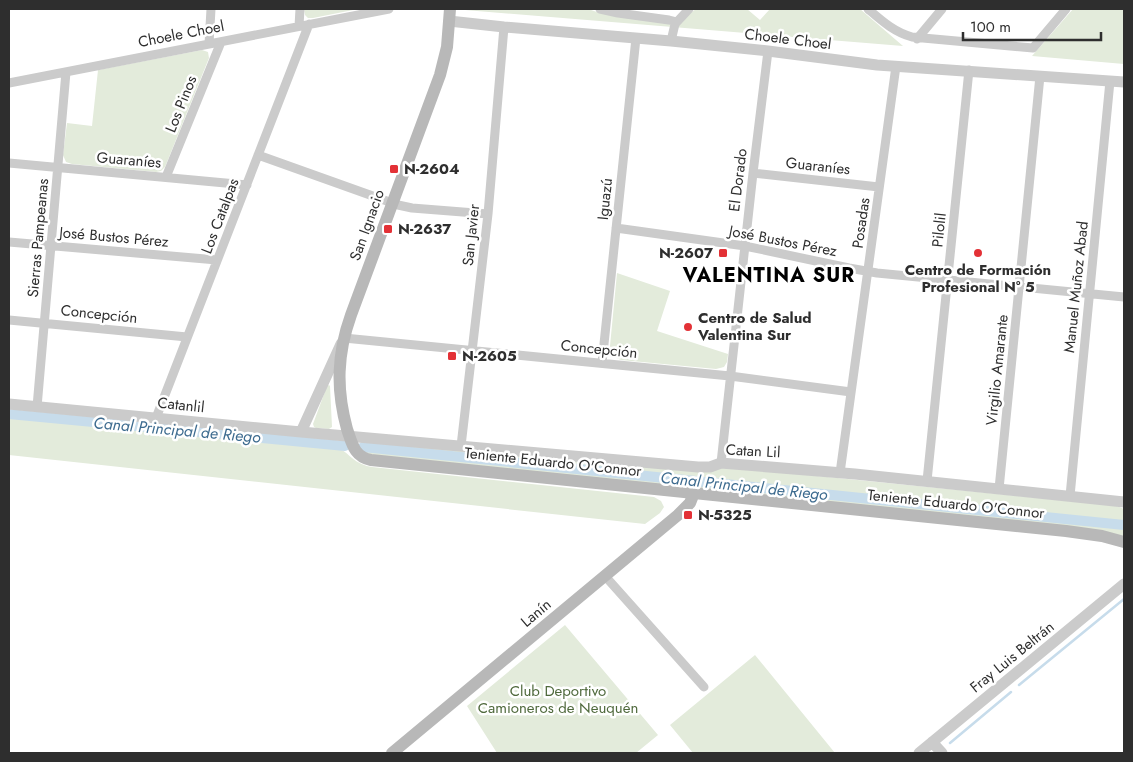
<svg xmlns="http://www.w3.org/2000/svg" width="1133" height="762" viewBox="0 0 1133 762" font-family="Jost,sans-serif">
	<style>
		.green { fill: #e3ebdb }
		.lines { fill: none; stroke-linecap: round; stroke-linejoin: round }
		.stream { stroke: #c7dceb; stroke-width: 2.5 }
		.canal { stroke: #c7dceb; stroke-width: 10 }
		.minor { stroke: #cbcbcb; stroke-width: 9 }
		.tertiary { stroke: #cbcbcb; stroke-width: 11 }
		.secondary { stroke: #b8b8b8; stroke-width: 12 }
		.poi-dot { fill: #e33136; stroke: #fff; stroke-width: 2 }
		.labels { text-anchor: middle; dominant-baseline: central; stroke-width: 5; stroke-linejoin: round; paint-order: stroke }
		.street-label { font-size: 15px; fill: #2e2e2e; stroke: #fff }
		.poi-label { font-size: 15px; font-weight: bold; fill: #2e2e2e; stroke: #fff; text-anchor: start }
		.park-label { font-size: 15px; fill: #4f693c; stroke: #fff }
		.water-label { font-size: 16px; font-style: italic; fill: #3d6b8f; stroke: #fff }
		.district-label { font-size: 20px; font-weight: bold; letter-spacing: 1px; fill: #000; stroke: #fff }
	</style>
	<rect width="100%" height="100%" fill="#fff"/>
	<!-- green -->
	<path class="green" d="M304,9h54l-45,9h-5l-3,-3z
		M464,9h124l12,4 67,9 25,-10 4,-3h51l13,11 10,-11h90l43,37 -438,-36z
		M1073,9h51v55l-92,-8z
		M202,50l6,2 1,6 -44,109 -4,4 -5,1 -84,-8 -6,-2 -3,-7 4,-32 25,3 6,-56z
		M617,273l53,18 -13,40 71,23 -1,8 -3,5 -8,2 -95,-9 -9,-4 -2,-10z
		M329,385l1,1 2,41 -3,2 -13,-1 -2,-1 -1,-3 14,-38z
		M9,418l328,30c7,2 10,6 15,10 6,5 13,8 20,9l282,30 7,4 3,6 -4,6 -15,11 -636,-69z
		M365,443l363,24 389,39 7,3v27l-750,-79 -10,-6 -1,-5z
		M565,625l93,110 -22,18h-139l-30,-47z
		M755,655l80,98h-142l-23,-28z"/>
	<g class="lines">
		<!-- stream -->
		<path class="stream" d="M1019,685l105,-86
			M950,743l61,-51"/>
		<!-- canal -->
		<path class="canal" d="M9,414l336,32
			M363,447l761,78"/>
		<!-- minor -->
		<path class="minor" d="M600,9l18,4 51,7 8,2
			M868,9c14,12 26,23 44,28l121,11 33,-39
			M299,26l1,-17
			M917,39l25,-30
			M671,41l4,-17 14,-15
			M209,44l2,-35
			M9,83l380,-74
			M258,155l140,50 14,3 76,6
			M9,163l238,22
			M753,173l126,14
			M166,177l55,-135
			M616,228l129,18 104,22 28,5 247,24
			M9,242l208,18
			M9,320l178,17
			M344,338l386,38 121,16
			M602,363l34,-325
			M37,407l29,-335
			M156,418l153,-394
			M461,446l27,-232 16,-187
			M721,463l32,-290 15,-122
			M840,473l56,-407
			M927,481l42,-411
			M999,489l41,-413
			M1070,496l40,-415
			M605,576l99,111"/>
		<!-- tertiary -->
		<path class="tertiary" d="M449,21l55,6 167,14 97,10 109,14 247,17
			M9,404l292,28 397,35h12l11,-4 134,11 269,28
			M301,432l40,-88
			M932,742l10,11
			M919,753l205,-169"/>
		<!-- secondary -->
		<path class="secondary" d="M450,9l-3,38 -7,28 -89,240c-14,39 -15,74 -4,114 5,14 7,28 24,31l695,71 36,5 22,6
			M392,753l286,-238 12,-12 4,-10"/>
	</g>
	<!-- markers -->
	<g class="poi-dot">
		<rect x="389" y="164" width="10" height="10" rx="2.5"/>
		<rect x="383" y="224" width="10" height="10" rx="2.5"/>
		<rect x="718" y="248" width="10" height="10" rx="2.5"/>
		<circle cx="978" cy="253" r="5"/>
		<circle cx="688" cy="327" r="5"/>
		<rect x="447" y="351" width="10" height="10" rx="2.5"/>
		<rect x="683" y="510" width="10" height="10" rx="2.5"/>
	</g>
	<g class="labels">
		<!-- street labels -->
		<g class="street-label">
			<text transform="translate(181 34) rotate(-11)">Choele Choel</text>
			<text transform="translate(788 39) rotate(7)">Choele Choel</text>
			<text transform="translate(181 104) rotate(-68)">Los Pinos</text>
			<text transform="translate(129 160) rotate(5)">Guaraníes</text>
			<text transform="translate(818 166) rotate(6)">Guaraníes</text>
			<text transform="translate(738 180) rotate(-83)">El Dorado</text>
			<text transform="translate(605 199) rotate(-84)">Iguazú</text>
			<text transform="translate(220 216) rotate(-69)">Los Catalpas</text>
			<text transform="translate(861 223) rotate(-82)">Posadas</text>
			<text transform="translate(367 225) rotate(-70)">San Ignacio</text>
			<text transform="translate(939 230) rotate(-84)">Pilolil</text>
			<text transform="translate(471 235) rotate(-84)">San Javier</text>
			<text transform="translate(114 237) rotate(5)">José Bustos Pérez</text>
			<text transform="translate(38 238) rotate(-85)">Sierras Pampeanas</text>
			<text transform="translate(783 241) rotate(11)">José Bustos Pérez</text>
			<text transform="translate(1076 287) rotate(-84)">Manuel Muñoz Abad</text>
			<text transform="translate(99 314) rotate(6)">Concepción</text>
			<text transform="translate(599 349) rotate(6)">Concepción</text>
			<text transform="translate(997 370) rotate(-84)">Virgilio Amarante</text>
			<text transform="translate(181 405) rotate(6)">Catanlil</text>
			<text transform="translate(753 451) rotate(3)">Catan Lil</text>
			<text transform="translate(553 462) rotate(6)">Teniente Eduardo O'Connor</text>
			<text transform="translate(956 504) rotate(6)">Teniente Eduardo O'Connor</text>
			<text transform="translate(536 613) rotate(-40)">Lanín</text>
			<text transform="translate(1012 657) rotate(-39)">Fray Luis Beltrán</text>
		</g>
		<!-- poi labels -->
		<g class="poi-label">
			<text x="404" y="169">N-2604</text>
			<text x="398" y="229">N-2637</text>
			<text x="713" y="253" text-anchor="end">N-2607</text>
			<text x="978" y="270" text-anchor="middle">Centro de Formación<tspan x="978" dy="17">Profesional N° 5</tspan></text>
			<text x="698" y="318">Centro de Salud<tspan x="698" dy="17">Valentina Sur</tspan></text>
			<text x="462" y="356">N-2605</text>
			<text x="698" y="515">N-5325</text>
		</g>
		<!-- park labels -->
		<g class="park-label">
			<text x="558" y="691">Club Deportivo<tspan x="558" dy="17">Camioneros de Neuquén</tspan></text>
		</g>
		<!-- water labels -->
		<g class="water-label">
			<text transform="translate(177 430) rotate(5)">Canal Principal de Riego</text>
			<text transform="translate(744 486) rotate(6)">Canal Principal de Riego</text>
		</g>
		<!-- district labels -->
		<g class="district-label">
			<text x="769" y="275">VALENTINA SUR</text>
		</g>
	</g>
	<!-- border -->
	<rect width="1133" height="762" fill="none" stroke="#2e2e2e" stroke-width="20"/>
	<!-- scale -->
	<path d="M963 32v8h138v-8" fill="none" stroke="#2e2e2e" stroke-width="2.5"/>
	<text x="970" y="32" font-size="15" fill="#2e2e2e" stroke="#ffffff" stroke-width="4" paint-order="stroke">100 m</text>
</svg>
